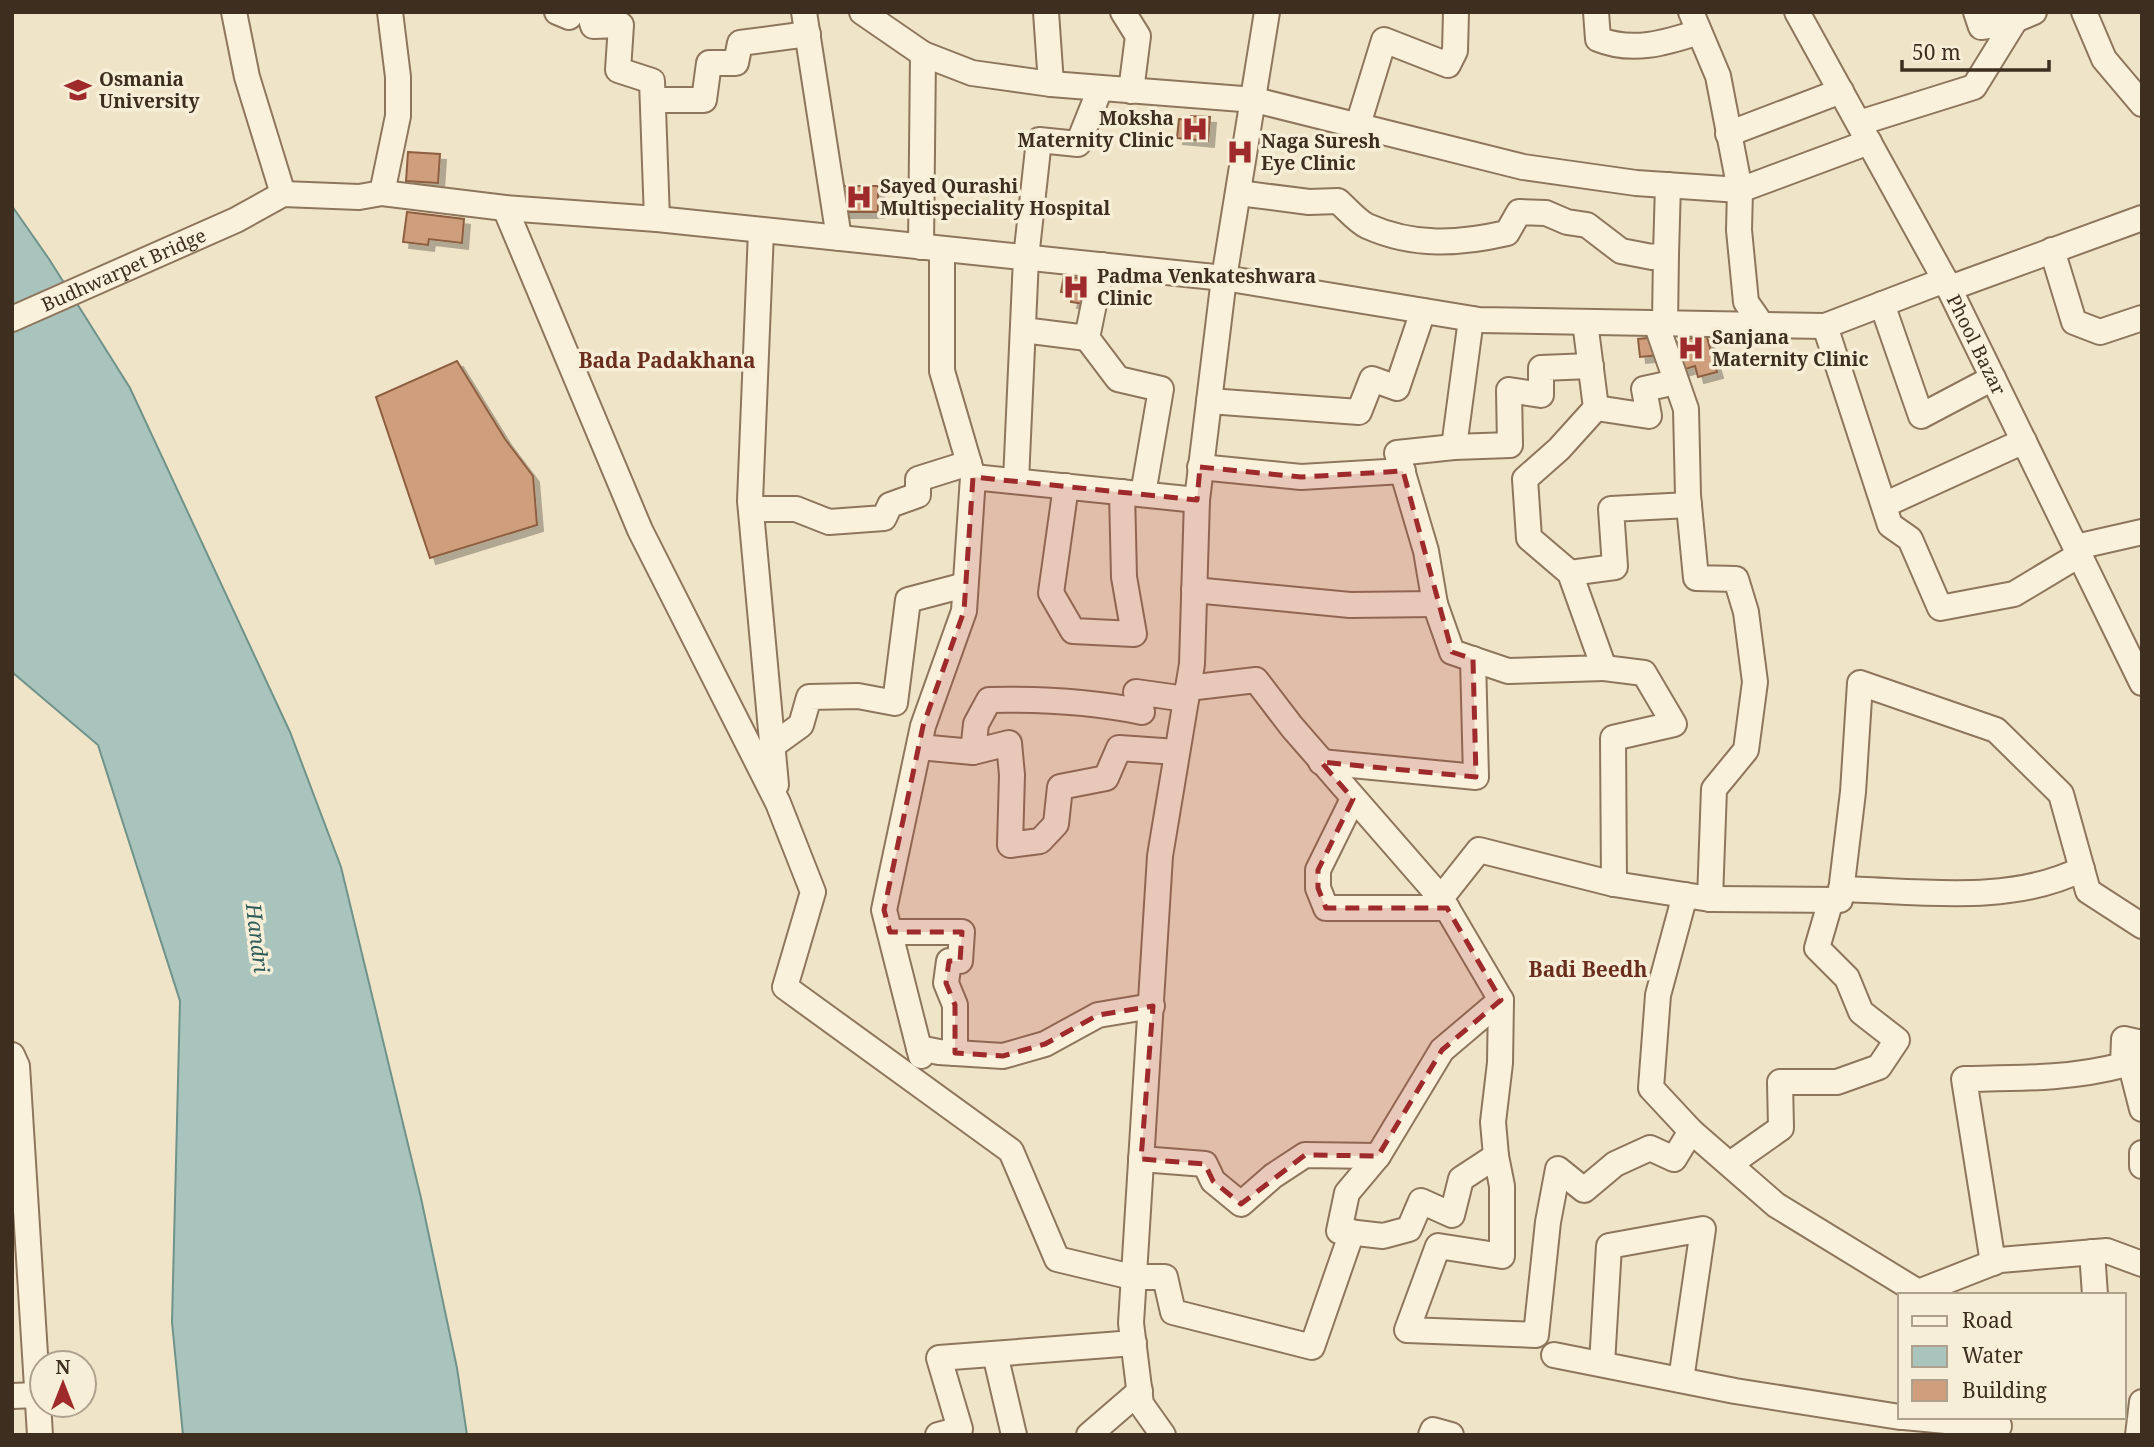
<svg xmlns="http://www.w3.org/2000/svg" width="2154" height="1447" viewBox="0 0 2154 1447" font-family="'Noto Serif',serif">
	<style>
		.water { fill: #a9c4bc; stroke: #6f938a; stroke-width: 2 }
		.building { fill: #cf9f7d; stroke: #8d5f41; stroke-width: 2; filter: url(#shadow) }
		.lines { fill: none; stroke-linecap: round; stroke-linejoin: round }
		.minor-casing { stroke: #8d765c; stroke-width: 28 }
		.minor { stroke: #faf1dc; stroke-width: 24 }
		.marked { fill: #9e2a2b; fill-opacity: 0.2; stroke: #9e2a2b; stroke-width: 5; stroke-dasharray: 14 9; stroke-linejoin: round }
		.labels { text-anchor: middle; dominant-baseline: central; stroke-width: 7; stroke-linejoin: round; paint-order: stroke }
		.poi-label { font-size: 19px; font-weight: bold; fill: #3d2e20; stroke: #f7eed8; text-anchor: start }
		.street-label { font-size: 19px; fill: #3d2e20; stroke: #f7eed8 }
		.neighbourhood-label { font-size: 21px; font-weight: bold; fill: #6b2e1e; stroke: #f7eed8 }
		.water-label { font-size: 21px; font-style: italic; fill: #2f5d5a; stroke: #f7eed8 }
	</style>
	<defs>
		<filter id="shadow"><feDropShadow dx="6" dy="6" stdDeviation="0" flood-color="#0004"/></filter>
	</defs>
	<rect width="100%" height="100%" fill="#f0e4c8"/>
	<!-- water -->
	<path class="water" d="M12,206l37,53 81,129 160,344 51,135 80,331 36,170 10,67h-284l-11,-113 8,-321 -82,-256 -86,-73z"/>
	<!-- building -->
	<path class="building" d="M1191,116l19,1 -2,24 -31,-3 2,-19 12,1z
		M408,152l32,2 -2,29 -32,-2z
		M842,186h36v26h-37z
		M407,212l57,7 -2,24 -33,-4 -1,6 -25,-3z
		M1064,276l31,5 -4,24 -20,-3 2,-8 -12,-2z
		M1706,334l11,38 -19,5 -3,-11 -20,6 -7,-27z
		M1657,337l2,18 -19,2 -2,-18z
		M457,361l48,78 28,37 4,49 -107,33 -54,-161z"/>
	<g class="lines">
		<defs>
			<g id="minor">
				<path d="M234,12l13,65 36,117"/>
				<path d="M557,12l12,5 1,-5"/>
				<path d="M589,12l4,14 28,-1 -3,45 34,11 5,138"/>
				<path d="M804,12l35,226"/>
				<path d="M862,12l61,42 49,19 79,11 204,16 268,67 113,16 104,7 129,-48"/>
				<path d="M1046,12l5,72"/>
				<path d="M1123,12l15,24 -7,55"/>
				<path d="M1596,12l2,27c34,14 67,4 101,-7"/>
				<path d="M1691,12l27,64 22,114 -1,40 7,72 16,23"/>
				<path id="s1" d="M1797,12l148,268 197,403"/>
				<path d="M1976,12l5,15 24,-3 29,-12"/>
				<path d="M2084,12l20,47 38,45"/>
				<path d="M653,100h51l5,-37h27l4,-20 68,-9"/>
				<path d="M1859,123l115,-36 42,-68"/>
				<path d="M1357,128l27,-88 64,25 7,-14 1,-39"/>
				<path d="M1728,134l113,-43"/>
				<path d="M382,193l16,-77v-39l-8,-65"/>
				<path d="M1239,193l70,9 29,-1c9,8 19,20 29,25 47,21 92,18 140,7l12,-21 27,1 21,9 20,3 34,26 31,6 14,-3 2,-69"/>
				<path d="M505,208l135,322 138,273 35,89 -28,95 226,164 46,108 75,18h33l8,35 139,35 40,-115"/>
				<path d="M761,231l-11,270 26,284"/>
				<path d="M921,247l2,-193"/>
				<path d="M942,249v122l31,106"/>
				<path d="M2052,250l22,72 26,10 42,-14"/>
				<path d="M1950,288l192,-70"/>
				<path d="M1882,304l39,112 72,-38"/>
				<path id="s2" d="M12,319l224,-99 47,-26 76,3 23,-4 123,15 152,11 567,59 255,42 346,6 120,-46"/>
				<path d="M1665,324l1,-70"/>
				<path d="M1825,326l65,199 20,14 30,69 74,-14 65,-39"/>
				<path d="M1023,330l64,8 15,-73"/>
				<path d="M1087,338l31,41 43,10 -18,105"/>
				<path d="M1209,401l150,11 13,-33 25,9 26,-77"/>
				<path d="M1596,408l53,8 -5,-27 32,-7"/>
				<path d="M1454,447l56,-2 -1,-55 32,5v-27l50,-2"/>
				<path d="M1200,467l101,10 102,-6"/>
				<path d="M1016,481l10,-223 13,-118 39,4 22,-55"/>
				<path d="M1066,486l-15,107 22,38 61,3 -10,-57 -2,-85"/>
				<path d="M1884,505l140,-64"/>
				<path d="M751,509h45l33,13 55,-4 6,-13 28,-10v-16l51,-16"/>
				<path d="M2076,547l66,-15"/>
				<path d="M1570,573l45,-6 -4,-58 78,-4"/>
				<path d="M1194,590l156,15 85,-1 -9,-53 -29,-98 57,-6 17,-128"/>
				<path d="M1435,604l17,48 56,19 96,-3 -34,-95 -41,-35 -4,-59 34,-30 37,-41 -11,-86"/>
				<path d="M1604,668l40,5 30,51 -61,14 1,146"/>
				<path d="M1188,688l68,-8 36,47 149,171 38,-48 135,34 96,15 4,-110 32,-39 9,-68 -9,-70 -10,-33 -40,-1 -8,-83 -2,-86 -30,-86"/>
				<path d="M772,746l29,-21 8,-28 49,-1 37,7 13,-103 57,-15"/>
				<path d="M919,747l54,5 3,-28 13,-24c52,-1 101,1 153,12l-6,-20 50,7"/>
				<path d="M973,752l36,-9 3,32 -2,70 30,-4 16,-17 4,-37 46,-9 13,-30 58,4"/>
				<path d="M1321,762l155,15 -3,-118"/>
				<path d="M1353,799l-35,71v18l8,20h121"/>
				<path d="M1841,889c79,2 169,16 241,-20"/>
				<path d="M1685,895l-27,100 -7,93 40,43 85,74 147,90"/>
				<path d="M1710,899l130,1 13,-108 7,-109 136,47 65,64 27,97 54,35"/>
				<path d="M890,932h72l-2,29h-11l-3,22 9,22v48"/>
				<path d="M2126,1046l16,63"/>
				<path d="M919,1048l20,4 64,4 42,-12 53,-29 54,-9"/>
				<path d="M12,1055l5,11 23,369"/>
				<path d="M921,1056l-37,-146 39,-184 41,-115 9,-134 224,23"/>
				<path d="M2142,1153v13"/>
				<path d="M1378,1156l-31,37 -8,38 44,5 26,-7 12,-28 31,14 9,-36 35,-23 -3,-34 7,-59 1,-63"/>
				<path d="M1496,1156l6,30v70l-64,-10 -31,84 129,5 12,-113 10,-53 26,21 31,-26 35,-16 24,11 17,-28"/>
				<path d="M1141,1159l64,5 8,17 28,23 32,-28 32,-21 73,1 64,-106 59,-50 -60,-102"/>
				<path d="M1730,1164l51,-36 -1,-46h57l42,-15 18,-27 -36,-28 -14,-34 -30,-30 14,-48"/>
				<path d="M2092,1252l3,43"/>
				<path d="M1993,1263l-29,-184c53,-1 107,0 159,-14l1,-26 18,4"/>
				<path d="M1921,1291l79,-31 107,-9 35,13"/>
				<path d="M995,1354l19,81"/>
				<path d="M1554,1355l181,36 165,26"/>
				<path d="M1602,1364l7,-118 94,-17 -22,151"/>
				<path d="M12,1396l25,-1"/>
				<path d="M1904,1417l95,9"/>
				<path d="M938,1435l22,-6 -21,-71 195,-15"/>
				<path d="M1089,1435l51,-44"/>
				<path d="M1163,1435l-22,-31 -10,-81 29,-467 32,-192 5,-164 27,-222 43,-266"/>
				<path d="M1431,1435l2,-5 18,5"/>
				<path d="M2138,1435l4,-33"/>
			</g>
		</defs>
		<!-- minor casing -->
		<use href="#minor" class="minor-casing"/>
		<!-- minor -->
		<use href="#minor" class="minor"/>
	</g>
	<!-- marked area -->
	<path class="marked" d="M1200,467l101,10 102,-6 49,181 21,7 3,118 -155,-15 32,37 -35,71v18l8,20h121l54,92 -59,50 -64,106 -73,-1 -64,49 -28,-23 -8,-17 -64,-5 12,-153 -55,9 -53,29 -42,12 -48,-3v-48l-9,-22 3,-22h11l2,-29h-72l-6,-22 39,-184 41,-115 9,-134 224,23z"/>
	<!-- icons -->
	<defs>
		<symbol id="university-bare" viewBox="-9 -9 18 18"><path d="M0-5L7-2L0 1L-7-2ZM-4 1L0 2.5L4 1V4Q0 6-4 4Z" fill="#9e2a2b" stroke="#f7eed8" stroke-width="2.5" paint-order="stroke"/></symbol>
		<symbol id="hospital-bare" viewBox="-9 -9 18 18"><path d="M-5-5h3v3.5h4V-5h3V5h-3V1.5h-4V5h-3Z" fill="#9e2a2b" stroke="#f7eed8" stroke-width="2.5" paint-order="stroke"/></symbol>
	</defs>
	<g fill-rule="evenodd">
		<use href="#university-bare" x="59" y="71" width="38" height="38"/>
		<use href="#hospital-bare" x="1176" y="110" width="38" height="38"/>
		<use href="#hospital-bare" x="1221" y="133" width="38" height="38"/>
		<use href="#hospital-bare" x="840" y="178" width="38" height="38"/>
		<use href="#hospital-bare" x="1057" y="268" width="38" height="38"/>
		<use href="#hospital-bare" x="1672" y="329" width="38" height="38"/>
	</g>
	<g class="labels">
		<!-- poi labels -->
		<g class="poi-label">
			<text x="99" y="79">Osmania<tspan x="99" dy="22">University</tspan></text>
			<text x="1174" y="118" text-anchor="end">Moksha<tspan x="1174" dy="22">Maternity Clinic</tspan></text>
			<text x="1261" y="141">Naga Suresh<tspan x="1261" dy="22">Eye Clinic</tspan></text>
			<text x="880" y="186">Sayed Qurashi<tspan x="880" dy="22">Multispeciality Hospital</tspan></text>
			<text x="1097" y="276">Padma Venkateshwara<tspan x="1097" dy="22">Clinic</tspan></text>
			<text x="1712" y="337">Sanjana<tspan x="1712" dy="22">Maternity Clinic</tspan></text>
		</g>
		<!-- street labels -->
		<g class="street-label">
			<text stroke="none"><textPath href="#s2" startOffset="122">Budhwarpet Bridge</textPath></text>
			<text stroke="none"><textPath href="#s1" startOffset="378">Phool Bazar</textPath></text>
		</g>
		<!-- neighbourhood labels -->
		<g class="neighbourhood-label">
			<text x="667" y="360">Bada Padakhana</text>
			<text x="1588" y="969">Badi Beedh</text>
		</g>
		<!-- water labels -->
		<g class="water-label">
			<text transform="translate(258 938) rotate(83)">Handri</text>
		</g>
	</g>
	<!-- border -->
	<rect width="2154" height="1447" fill="none" stroke="#3d2e20" stroke-width="28"/>
	<!-- legend -->
	<rect x="1898" y="1293" width="228" height="126" fill="#f7eed8" stroke="#ada18e" stroke-width="2"/>
	<rect x="1912" y="1316" width="35" height="10" fill="#faf1dc" stroke="#ada18e" stroke-width="2"/>
	<text x="1962" y="1328" font-size="21" fill="#3d2e20">Road</text>
	<rect x="1912" y="1346" width="35" height="21" fill="#a9c4bc" stroke="#ada18e" stroke-width="2"/>
	<text x="1962" y="1363" font-size="21" fill="#3d2e20">Water</text>
	<rect x="1912" y="1380" width="35" height="21" fill="#cf9f7d" stroke="#ada18e" stroke-width="2"/>
	<text x="1962" y="1398" font-size="21" fill="#3d2e20">Building</text>
	<!-- north arrow -->
	<g transform="translate(63 1384)"><circle r="33" fill="#f7eed8" stroke="#ada18e" stroke-width="2"/>
	<path d="M0-5L12 26L0 18L-12 26Z" fill="#9e2a2b"/>
	<text y="-10" font-size="19" font-weight="bold" text-anchor="middle" fill="#3d2e20">N</text>
	</g>
	<!-- scale -->
	<path d="M1902 60v10h147v-10" fill="none" stroke="#3d2e20" stroke-width="3.5"/>
	<text x="1912" y="60" font-size="21" fill="#3d2e20" stroke="#f7eed8" stroke-width="5" paint-order="stroke">50 m</text>
</svg>
